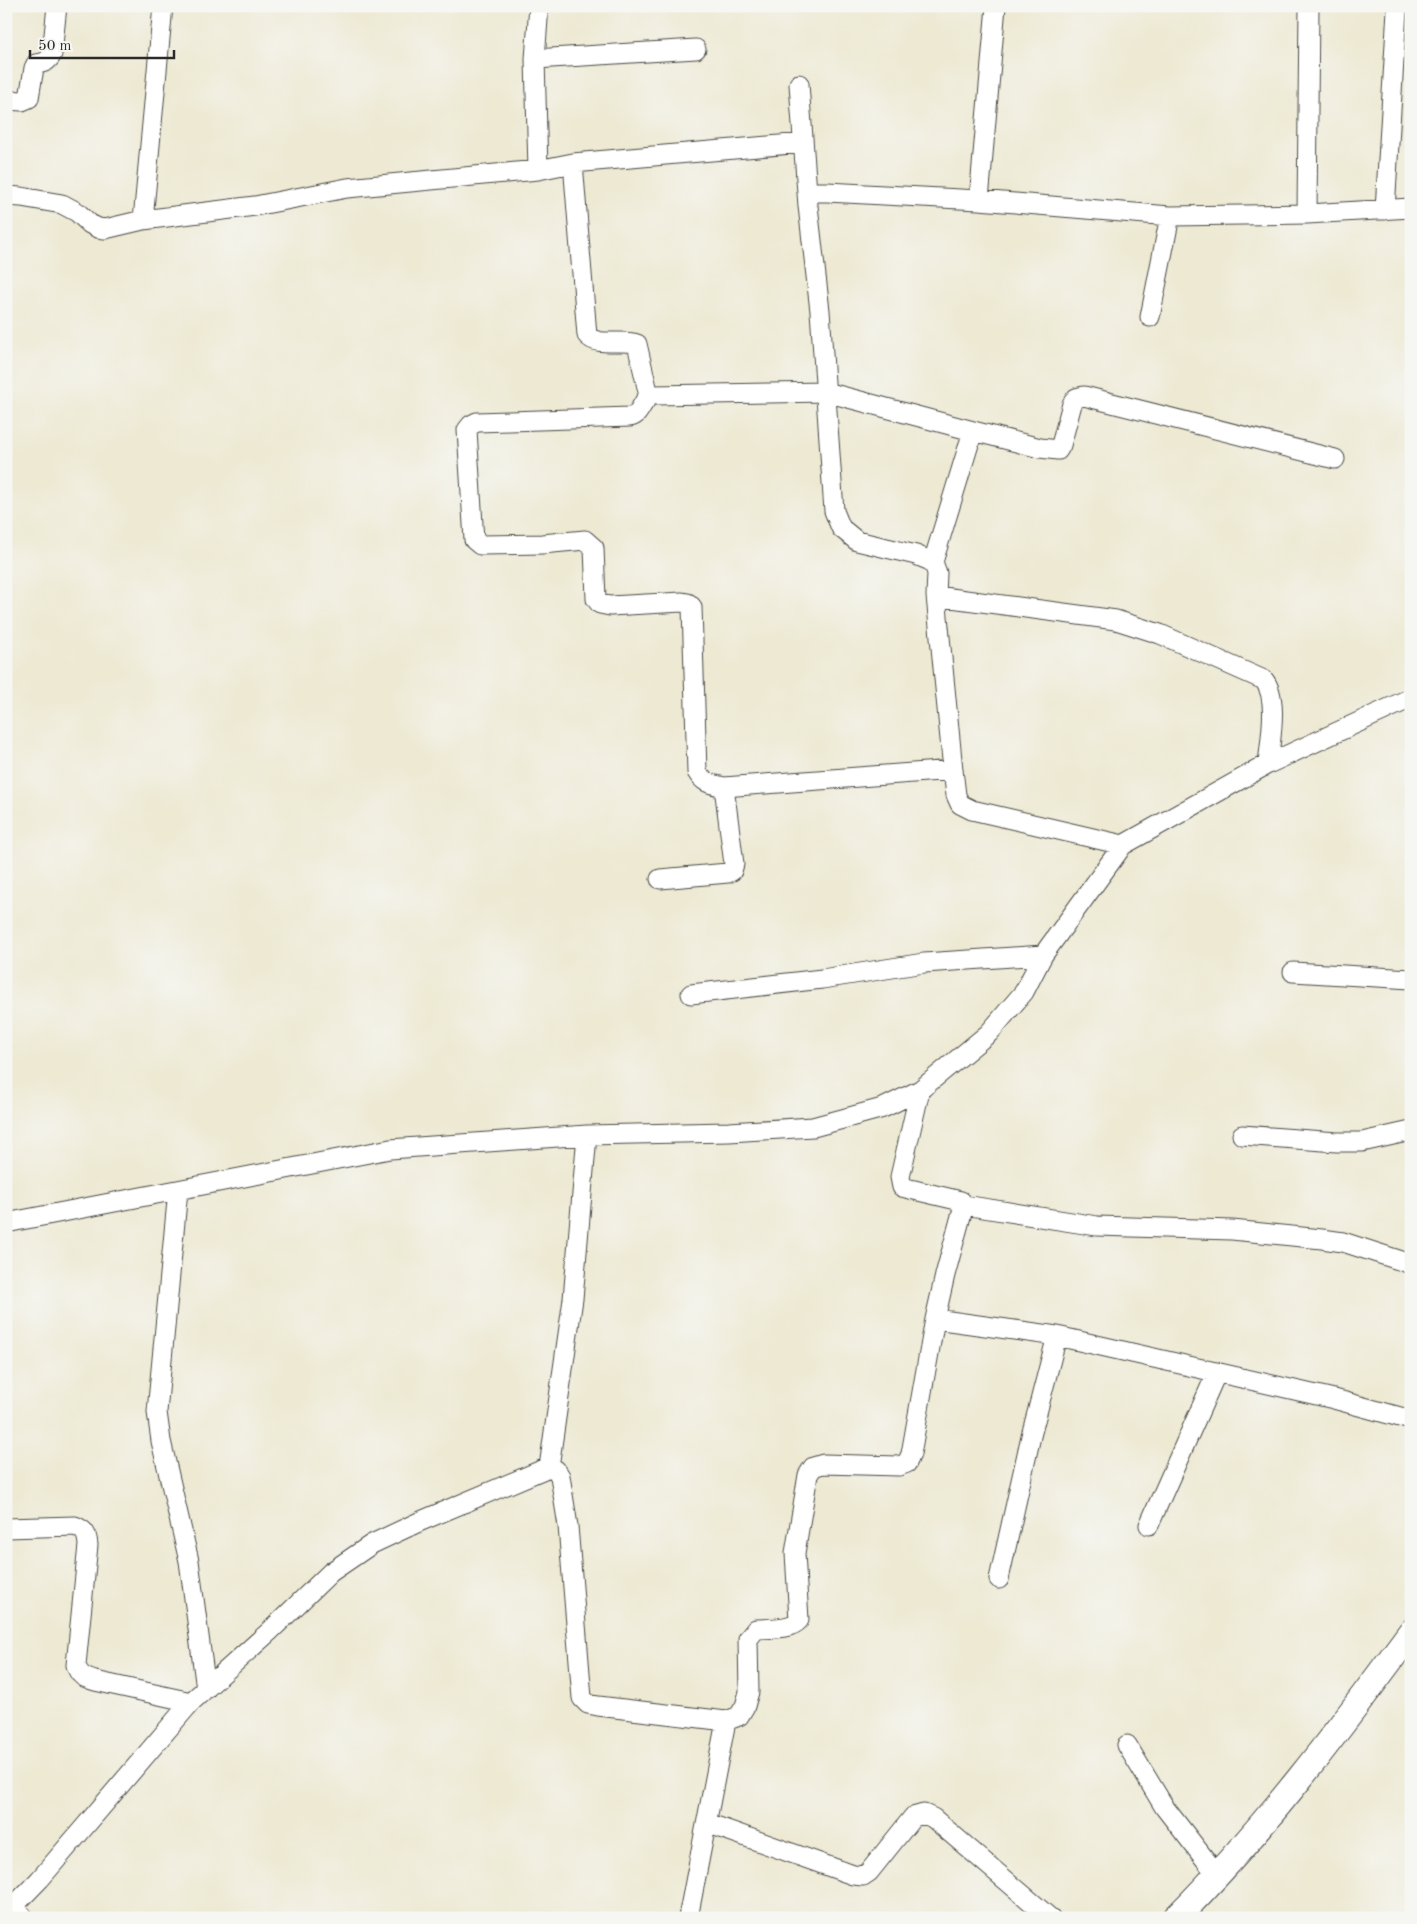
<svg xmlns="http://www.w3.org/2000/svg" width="1417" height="1924" viewBox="0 0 1417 1924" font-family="'Old Standard TT',serif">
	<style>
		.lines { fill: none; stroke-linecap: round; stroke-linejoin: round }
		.minor-casing { stroke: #484844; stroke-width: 21 }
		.secondary-casing { stroke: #484844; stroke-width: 28 }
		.trunk-casing { stroke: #484844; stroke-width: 29 }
		.minor { stroke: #fff; stroke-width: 19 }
		.secondary { stroke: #fff; stroke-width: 26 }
		.trunk { stroke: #fff; stroke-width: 28 }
	</style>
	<rect width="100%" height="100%" fill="#f6f6f2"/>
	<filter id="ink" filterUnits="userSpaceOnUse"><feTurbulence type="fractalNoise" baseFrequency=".02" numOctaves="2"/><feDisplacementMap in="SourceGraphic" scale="10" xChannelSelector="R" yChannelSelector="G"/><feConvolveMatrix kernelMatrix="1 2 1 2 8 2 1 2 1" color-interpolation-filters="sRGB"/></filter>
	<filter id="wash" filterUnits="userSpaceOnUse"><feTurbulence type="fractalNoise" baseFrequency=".0096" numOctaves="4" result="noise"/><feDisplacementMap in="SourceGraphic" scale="20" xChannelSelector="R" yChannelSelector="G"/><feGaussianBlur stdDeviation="1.12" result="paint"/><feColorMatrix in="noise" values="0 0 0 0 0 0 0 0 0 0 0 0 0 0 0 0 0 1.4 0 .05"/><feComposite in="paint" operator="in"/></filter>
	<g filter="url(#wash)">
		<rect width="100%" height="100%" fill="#ede9d3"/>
	</g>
	<g filter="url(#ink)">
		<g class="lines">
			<defs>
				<path id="minor" d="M535,59l161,-10
					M799,84l9,122 12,105 14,200 7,17 16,13 59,14 17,7 4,11 -1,23 17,174 3,25 4,9 12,6 151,35
					M6,100l16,1 7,-3 5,-30 2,-4c8,-1 12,-2 16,-10l5,-48
					M573,163l14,172c11,13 35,3 50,9l12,52
					M538,170l-3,-111 4,-53
					M808,192h19l152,8 191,16 137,-2 104,-6
					M6,196l15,1 41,7 15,8 13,12 8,4 7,1 38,-9 112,-14 92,-18 191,-18 35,-7 230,-20
					M979,200l17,-194
					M1385,210l12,-200
					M1307,214l2,-208
					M143,220l20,-214
					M1150,317l20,-101
					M933,562l40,-131
					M936,596l180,24 44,14 104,46c15,18 6,62 4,84
					M953,770l-229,17c-12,-3 -20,-3 -27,-15l-5,-165 -4,-4 -6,-1 -72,4 -10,-2 -4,-5 -2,-51 -9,-8 -43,4 -62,1 -6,-5 -7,-110 4,-5 6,-3 153,-5c12,-2 11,-19 23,-22l173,-3 147,39 67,17 18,2 3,-5 11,-41 4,-6 8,-2 251,63
					M660,879l68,-6 4,-2 2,-7 -10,-77
					M1293,972l118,7
					M691,994l131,-15 102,-16 119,-8
					M1242,1135l95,7h25l49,-11
					M178,1190l-21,222 4,29 28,120 17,128
					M964,1205l133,21 135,4 90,9 21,3 68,22
					M6,1223l384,-74 197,-14 142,-3 84,-5 70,-19 37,-18 69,-57 35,-41 19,-37 80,-110 145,-81 143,-66
					M935,1319l122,17 277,63 77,21
					M549,1467l24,-168 14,-164
					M1149,1525l68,-153
					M6,1528l69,-2c10,4 12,8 13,19l-12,120c3,11 9,13 19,16l96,21
					M999,1579l32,-143 26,-100
					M1127,1745l38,63 53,68
					M707,1823l146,52 10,1 6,-4 44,-55 11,-3 9,4 117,100
					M9,1911l31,-32 151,-177 79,-71 61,-59 41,-28 49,-23 128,-54 7,3 4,6 8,50 14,172 6,6 10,2 128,15 13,-5 6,-10 4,-14 -1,-53 8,-10c12,-1 35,1 43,-9l-4,-67 13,-78 5,-8 10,-3 76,2 8,-3 4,-9 24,-135 10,-44 19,-70 -3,-4 -51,-12 -8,-2 -2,-10 20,-87
					M688,1918l38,-197"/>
				<path id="secondary" d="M1176,1918c88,-88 162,-187 235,-286"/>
				<path id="trunk" d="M6,1908l13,10"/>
			</defs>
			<!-- minor casing -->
			<use href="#minor" class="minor-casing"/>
			<!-- secondary casing -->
			<use href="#secondary" class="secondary-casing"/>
			<!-- trunk casing -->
			<use href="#trunk" class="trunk-casing"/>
			<!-- minor -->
			<use href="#minor" class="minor"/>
			<!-- secondary -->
			<use href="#secondary" class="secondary"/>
			<!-- trunk -->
			<use href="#trunk" class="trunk"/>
		</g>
	</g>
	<!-- margin -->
	<rect width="1417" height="1924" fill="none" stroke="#f6f6f2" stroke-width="25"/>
	<!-- scale -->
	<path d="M30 50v8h144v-8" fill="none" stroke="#2b2b2b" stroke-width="2.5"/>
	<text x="38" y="50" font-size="15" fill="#2b2b2b" stroke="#f6f6f2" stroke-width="4" paint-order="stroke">50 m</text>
</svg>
